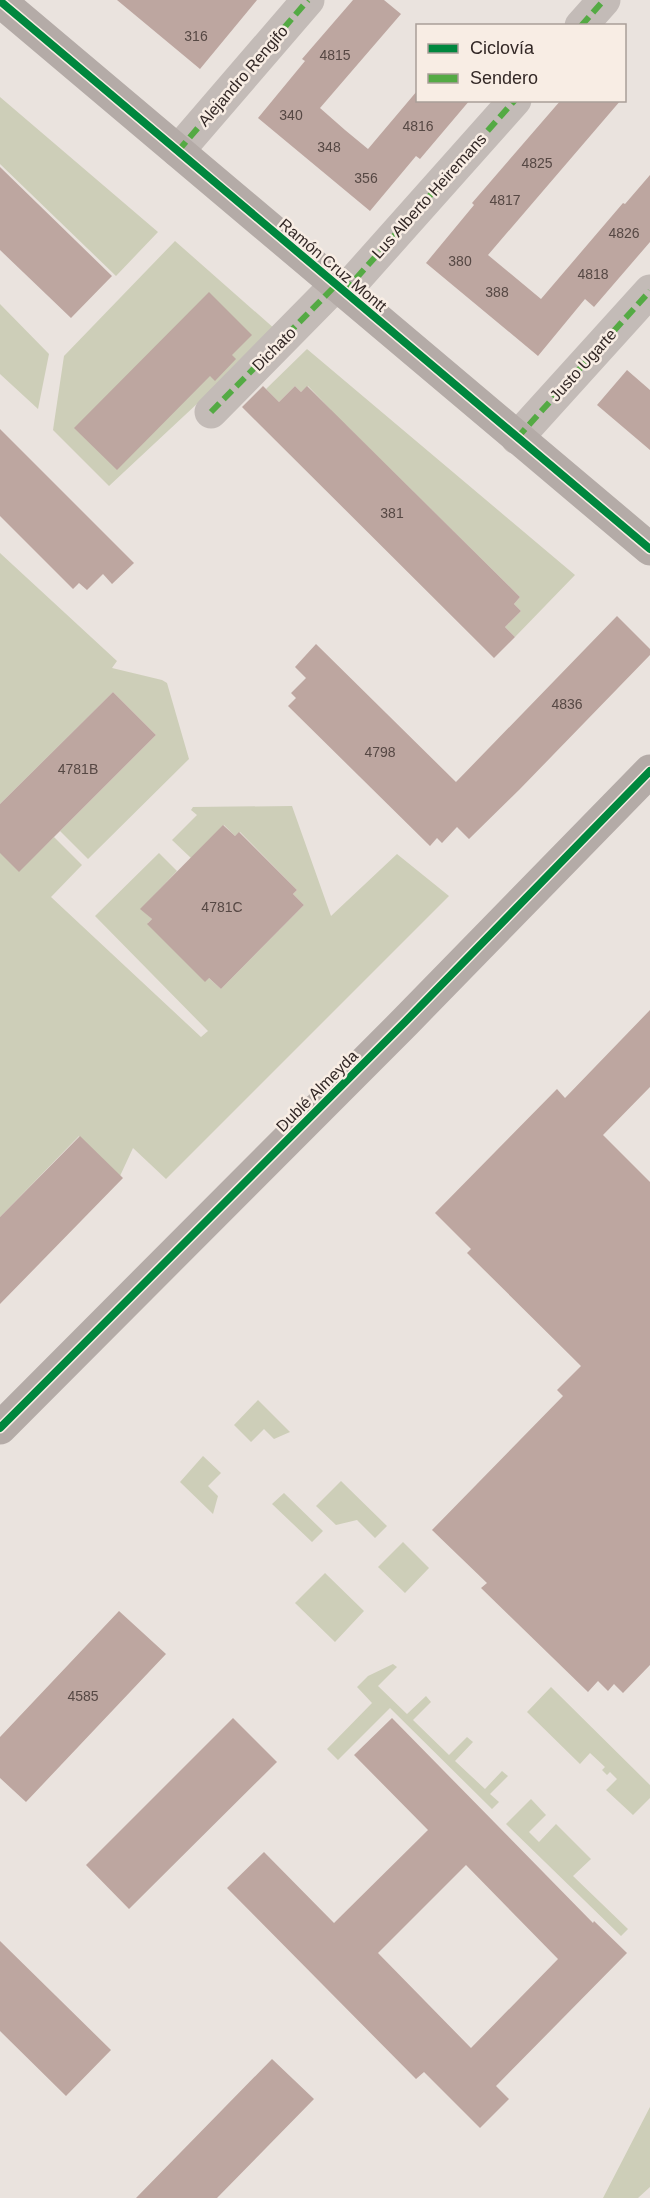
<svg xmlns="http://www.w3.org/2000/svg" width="650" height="2198" viewBox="0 0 650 2198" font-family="Arial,sans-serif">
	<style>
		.green { fill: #cdceb8 }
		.building { fill: #bda6a0; fill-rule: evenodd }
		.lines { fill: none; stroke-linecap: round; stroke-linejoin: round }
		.street { stroke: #c3bbb7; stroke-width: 33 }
		.secondary { stroke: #b4aba7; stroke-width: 33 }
		.quiet { stroke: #54aa44; stroke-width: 6; stroke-dasharray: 12 6; stroke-linecap: butt }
		.cycleway-casing { stroke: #f8ede4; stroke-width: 11 }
		.cycleway { stroke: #00873e; stroke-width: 8 }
		.labels { text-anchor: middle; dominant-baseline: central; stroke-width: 5; stroke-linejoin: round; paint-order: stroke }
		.number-label { font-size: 14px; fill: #564844 }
		.street-label { font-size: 16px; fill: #332826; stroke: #f8ede4 }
	</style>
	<rect width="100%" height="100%" fill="#eae3de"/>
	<!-- green -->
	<path class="green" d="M0,97l158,135 -42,44 -116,-112z
		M175,241l101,89 -167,156 -56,-56 11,-74z
		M0,304l49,50 -11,55 -38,-35z
		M307,349l268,226 -60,62 -10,-10 16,-16 -7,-7 6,-7 -174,-172 -21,-9 6,-6 -23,-24 -7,6 -6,-6 -16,16 -13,-13z
		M0,553l117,108 -5,7 50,12 5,3 22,76 -101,100 -28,-28 96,-96 -43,-43 -113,112z
		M292,806l39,110 66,-62 52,42 -283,283 -33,-31 -13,28 -41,-40 -79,81v-365l20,18 34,-33 28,28 -31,32 150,140 7,-6 -113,-115 64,-63 18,18 -36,38 11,10 -4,4 73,66 83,-84 -11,-11 4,-4 -57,-58 -5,4 -11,-11 -33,33 -19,-18 25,-25 -6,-5 2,-3z
		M258,1400l32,32 -16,7 -10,-10 -13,13 -17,-17z
		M203,1456l18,17 -13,13 10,10 -5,18 -33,-32z
		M341,1481l46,45 -12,12 -18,-18 -21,5 -20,-19z
		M284,1493l39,38 -11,11 -40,-38z
		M403,1542l26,26 -24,25 -27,-26z
		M325,1573l39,38 -29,31 -40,-39z
		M393,1664l4,3 -19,19 29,28 19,-18 5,6 -18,18 36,35 18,-18 6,5 -18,19 30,28 17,-18 6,5 -18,18 9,8 -7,7 -102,-101 -52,52 -11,-11 45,-46 -15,-16 11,-11z
		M551,1687l99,98v13l-17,17 -27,-25 11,-11 -7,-7 -3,3 -5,-5 3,-3 -15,-14 -10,11 -53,-52z
		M531,1799l15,16 -17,17 10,10 17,-18 35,35 -18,17 55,53 -7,7 -115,-112z
		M650,2107v80l-12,11h-35z"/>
	<!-- building -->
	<path class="building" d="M117,0h140l-57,69z
		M353,0h31l17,14 -81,94 25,22 23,19 49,-58v9h53l-50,59 -4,-3 -46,55 -112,-93 47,-57 -3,-2z
		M561,100h60l-133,155 53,44 82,-96 2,1 25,-29v67l-56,65 -9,-8 -47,57 -112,-93 48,-58 -2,-2z
		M0,167l112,109 -41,42 -71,-68z
		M209,292l43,43 -20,20 4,4 -21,22 -5,-5 -93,94 -43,-42z
		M627,370l23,20v60l-53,-45z
		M263,386l16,16 16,-16 6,6 6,-6 213,211 -6,7 7,7 -16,16 10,10 -21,21 -252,-251z
		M0,429l134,134 -22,21 -9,-10 -16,16 -8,-7 -6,6 -73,-73z
		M617,616l33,33v6l-130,134 -51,50 -12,-12 -15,16 -5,-5 -7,8 -142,-140 8,-8 -5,-5 15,-15 -11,-11 21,-23 140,138z
		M113,692l43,43 -137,137 -19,-19v-49z
		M223,825l12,11 4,-4 58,58 -4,4 11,11 -83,84 -12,-11 -4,4 -58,-58 5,-5 -12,-10z
		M650,1010v77l-47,48 47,47v483l-27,28 -9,-9 -6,7 -10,-10 -10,11 -107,-104 6,-5 -55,-53 131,-134 -6,-6 24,-24 -114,-113 4,-4 -36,-36 122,-124 8,9z
		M80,1136l43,42 -123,126v-87z
		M119,1611l47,43 -140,148 -26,-24v-41z
		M233,1718l44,44 -148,147 -43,-44z
		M392,1718l201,205 1,-2 33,32 -131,133 13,13 -29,29 -56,-56 -8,7 -189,-191 37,-36 70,71 94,-93 -74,-75zM466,1865l92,94 -87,89 -93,-95z
		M0,1941l111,109 -45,46 -66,-65z
		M272,2059l42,40 -97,99h-81z"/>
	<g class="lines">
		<!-- street -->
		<path class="street" d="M581,26l23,-26
			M178,151l130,-151
			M344,292l171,-192
			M211,412l125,-127
			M517,438l133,-147"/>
		<!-- secondary -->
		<path class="secondary" d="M0,1l650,548
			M0,1428l405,-406 245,-251"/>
		<!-- quiet -->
		<path class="quiet" d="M581,26l23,-26
			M178,151l130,-151
			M344,292l171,-192
			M211,412l125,-127
			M517,438l133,-147"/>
		<defs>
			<path id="cycleway" d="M0,1l650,548
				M0,1428l405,-406 245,-251"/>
		</defs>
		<!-- cycleway casing -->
		<use href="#cycleway" class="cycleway-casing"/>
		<!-- cycleway -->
		<use href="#cycleway" class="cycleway"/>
	</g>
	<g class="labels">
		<!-- number labels -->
		<g class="number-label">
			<text x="196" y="36">316</text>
			<text x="335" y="55">4815</text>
			<text x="291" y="115">340</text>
			<text x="418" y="126">4816</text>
			<text x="329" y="147">348</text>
			<text x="537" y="163">4825</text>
			<text x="366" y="178">356</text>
			<text x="505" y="200">4817</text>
			<text x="624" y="233">4826</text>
			<text x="460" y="261">380</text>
			<text x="593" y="274">4818</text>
			<text x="497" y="292">388</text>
			<text x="392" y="513">381</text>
			<text x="567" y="704">4836</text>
			<text x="380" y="752">4798</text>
			<text x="78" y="769">4781B</text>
			<text x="222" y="907">4781C</text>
			<text x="83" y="1696">4585</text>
		</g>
		<!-- street labels -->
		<g class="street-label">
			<text transform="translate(243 76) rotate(-49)">Alejandro Rengifo</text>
			<text transform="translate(429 196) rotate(-48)">Lus Alberto Heiremans</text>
			<text transform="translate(333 265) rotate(40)">Ramón Cruz Montt</text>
			<text transform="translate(274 349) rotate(-45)">Dichato</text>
			<text transform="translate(583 365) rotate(-48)">Justo Ugarte</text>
			<text transform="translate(317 1091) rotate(-45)">Dublé Almeyda</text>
		</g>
	</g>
	<!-- legend -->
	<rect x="416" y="24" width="210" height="78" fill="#f8ede4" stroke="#a99e98" stroke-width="1.5"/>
	<rect x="428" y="44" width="30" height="9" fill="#00873e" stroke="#a99e98" stroke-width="1.5"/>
	<text x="470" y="54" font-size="18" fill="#332826">Ciclovía</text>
	<rect x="428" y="74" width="30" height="9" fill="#54aa44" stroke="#a99e98" stroke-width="1.5"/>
	<text x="470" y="84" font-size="18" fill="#332826">Sendero</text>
</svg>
